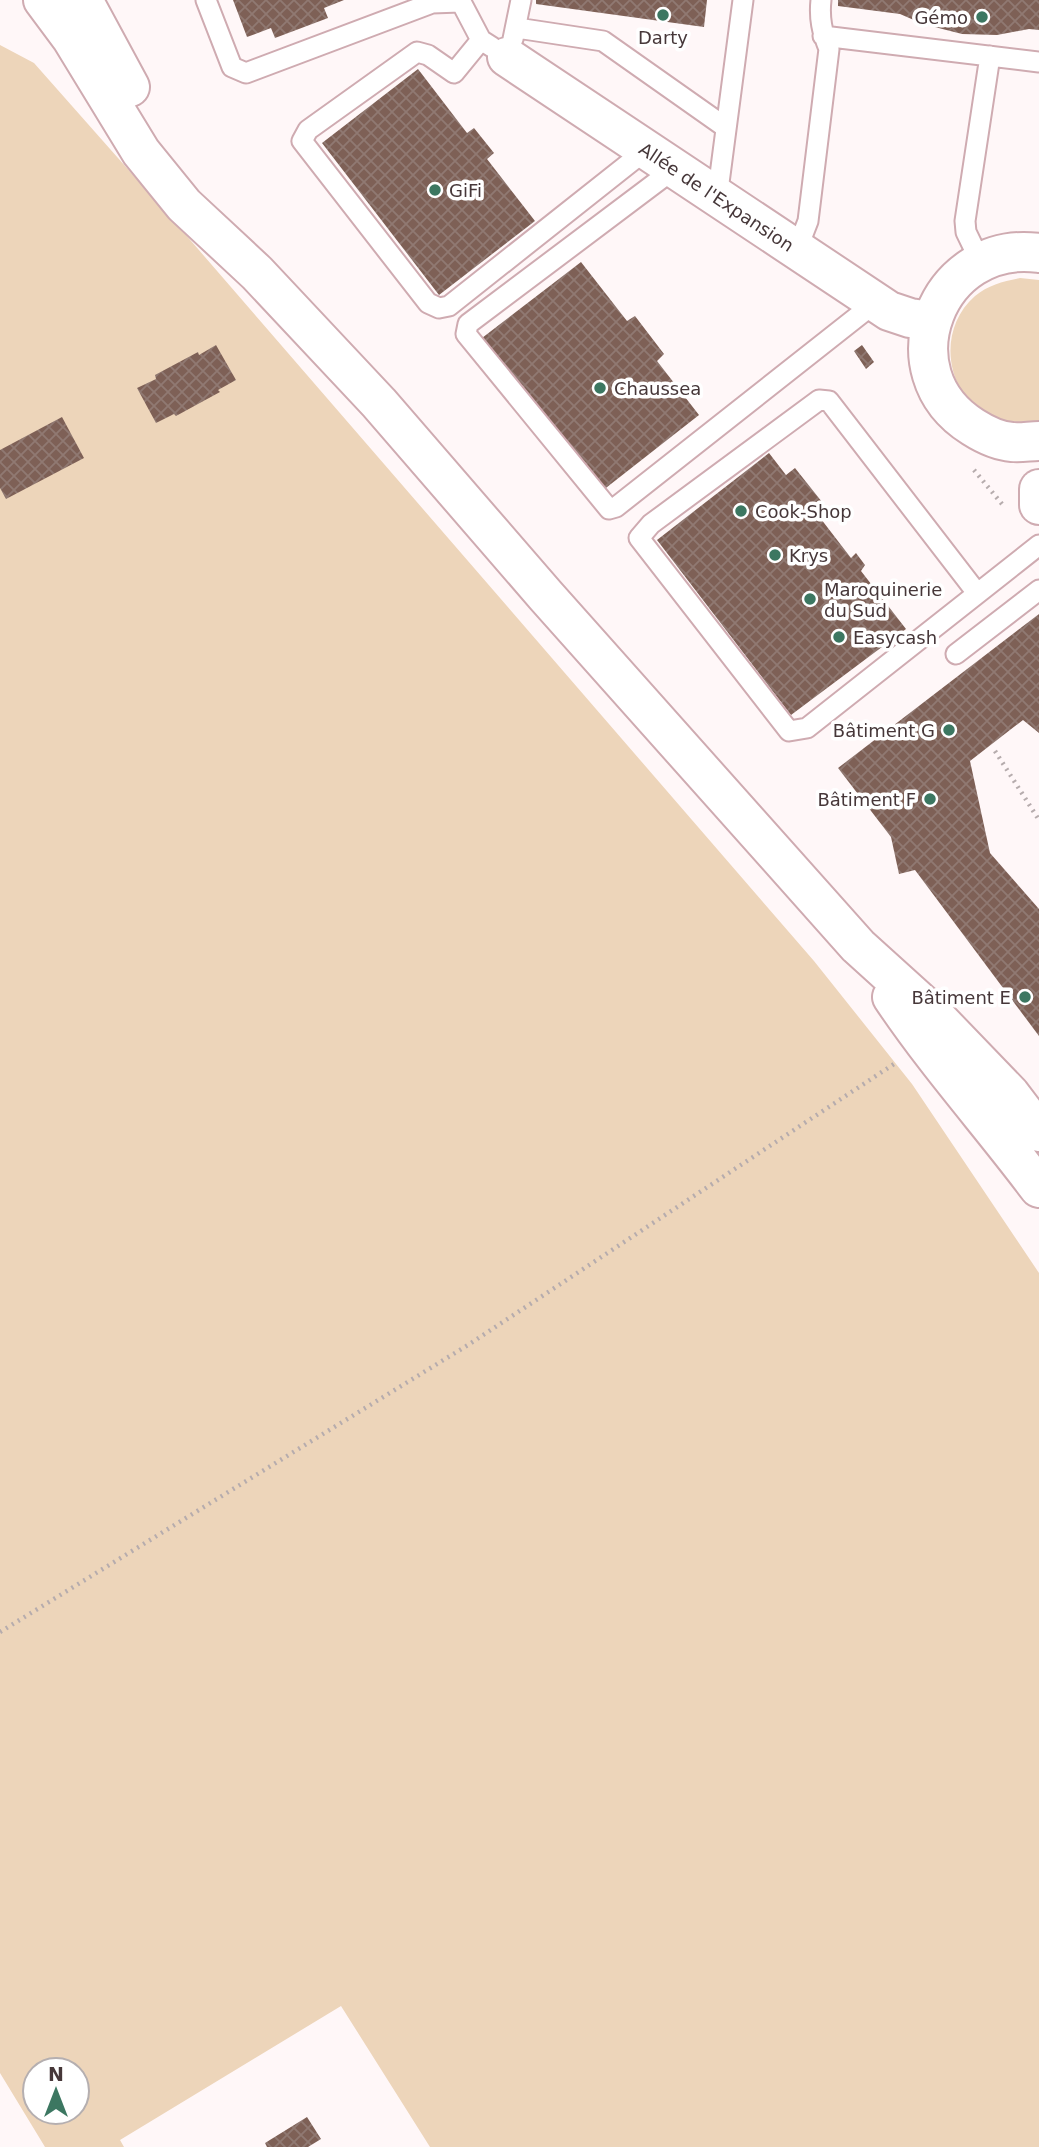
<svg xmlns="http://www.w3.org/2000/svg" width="1039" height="2147" viewBox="0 0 1039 2147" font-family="'DejaVu Sans',sans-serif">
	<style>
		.grass { fill: #edd5ba; fill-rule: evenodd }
		.building { fill: url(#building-cross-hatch) }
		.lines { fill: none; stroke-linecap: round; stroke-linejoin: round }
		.service-casing { stroke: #cfabb1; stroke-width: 23 }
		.minor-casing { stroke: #cfabb1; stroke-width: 42 }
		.tertiary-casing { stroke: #cfabb1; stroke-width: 42 }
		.path { stroke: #b6acad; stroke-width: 4.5; stroke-dasharray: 2 5; stroke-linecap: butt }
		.service { stroke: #fff; stroke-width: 19 }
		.minor { stroke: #fff; stroke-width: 38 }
		.tertiary { stroke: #fff; stroke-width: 38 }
		.poi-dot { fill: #3c7761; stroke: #fff; stroke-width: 2.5 }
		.labels { text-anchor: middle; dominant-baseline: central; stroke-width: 7; stroke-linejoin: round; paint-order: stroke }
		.poi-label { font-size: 18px; fill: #463739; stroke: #fff; text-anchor: start }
		.street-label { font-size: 18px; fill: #463739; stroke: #fff }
	</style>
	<defs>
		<pattern id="building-cross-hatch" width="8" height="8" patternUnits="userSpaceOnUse" patternTransform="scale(1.75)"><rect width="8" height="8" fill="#7e6056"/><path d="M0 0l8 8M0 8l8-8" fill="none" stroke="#907972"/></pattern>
	</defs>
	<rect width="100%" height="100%" fill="#fff7f8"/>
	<!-- grass -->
	<path class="grass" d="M0,45l34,18 145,164 635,734 98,123 127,189v874h-609l-89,-141 -221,134 4,7h-79l-45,-74zM35,2070h42v42h-42z
		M1020,278l19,2v144c-16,1 -32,2 -48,-6 -46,-23 -55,-88 -16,-122 13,-11 29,-15 45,-18z"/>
	<!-- building -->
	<path class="building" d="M233,0h111l-20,8 4,10 -53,20 -4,-10 -24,9z
		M536,0h171l-3,27 -168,-23z
		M838,0h201v30l-10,-1 -32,6 -35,-1 -39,-10 -23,-10 -62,-8z
		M418,69l49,64 7,-5 20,25 -7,6 48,62 -96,74 -117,-152z
		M581,262l46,59 8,-5 29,38 -7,7 42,54 -97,76 -120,-153z
		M216,345l20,35 -18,10 2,2 -44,24 -2,-2 -18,9 -19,-35 19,-9 -1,-4 43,-23 1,3z
		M862,345l12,17 -8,7 -12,-18z
		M62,417l22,41 -78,41 -6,-11v-38z
		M769,453l17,22 9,-7 35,44 -9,7 30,39 5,-5 9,12 -4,6 45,58 -115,86 -134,-175z
		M1039,614v119l-16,-13 -53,41 20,92 49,56v127l-124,-166 -16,4 -8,-37 -53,-69z
		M307,2117l14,22 -13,8h-41l-2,-4z"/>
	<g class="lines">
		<defs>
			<path id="service" d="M206,0l26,67 14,6 186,-70 28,-1
				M460,0l21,40 11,7
				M517,28l86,13 122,86
				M823,36l216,26
				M513,39l8,-39
				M481,40l-27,33 -26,-18 -11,-3 -109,78 -6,11 126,162 11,5 10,-2 197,-156
				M674,169l-206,155 -2,10 143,175 7,-2 260,-205
				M717,198l26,-198
				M796,252l12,-31 21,-172c-7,-17 -10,-31 -8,-49
				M980,261l-14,-29 -1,-11 25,-165
				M977,593l-148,-192 -10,-1 -168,124 -12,14 150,193 18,-3 232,-183
				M956,654l83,-64"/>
			<g id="minor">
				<path id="s1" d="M507,57l382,254 21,7 21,3"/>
				<path d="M1039,253c-102,-14 -154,119 -66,174 11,7 26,14 39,15 9,1 18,-1 27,-1"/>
				<path d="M1039,489v16"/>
			</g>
			<path id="tertiary" d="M43,0l29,39 69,113 43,53 73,68 122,130 167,193 312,350 73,66 79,82 29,38
				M83,0l47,87
				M892,997c45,67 99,127 147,191"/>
		</defs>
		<!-- service casing -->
		<use href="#service" class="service-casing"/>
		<!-- minor casing -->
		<use href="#minor" class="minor-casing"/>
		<!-- tertiary casing -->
		<use href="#tertiary" class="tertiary-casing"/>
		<!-- path -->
		<path class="path" d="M974,470l28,34
			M995,751l44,69
			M0,1632l468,-287 429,-283"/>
		<!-- service -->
		<use href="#service" class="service"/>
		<!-- minor -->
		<use href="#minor" class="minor"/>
		<!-- tertiary -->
		<use href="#tertiary" class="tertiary"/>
	</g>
	<!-- markers -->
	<g class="poi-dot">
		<circle cx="663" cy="15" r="7"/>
		<circle cx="982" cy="17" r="7"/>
		<circle cx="435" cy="190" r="7"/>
		<circle cx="600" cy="388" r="7"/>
		<circle cx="741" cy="511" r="7"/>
		<circle cx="775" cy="555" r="7"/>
		<circle cx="810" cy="599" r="7"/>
		<circle cx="839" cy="637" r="7"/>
		<circle cx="949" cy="730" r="7"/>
		<circle cx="930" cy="799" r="7"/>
		<circle cx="1025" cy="997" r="7"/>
	</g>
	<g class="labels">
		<!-- poi labels -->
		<g class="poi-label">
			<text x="968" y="17" text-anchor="end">Gémo</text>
			<text x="663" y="37" text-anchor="middle">Darty</text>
			<text x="449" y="190">GiFi</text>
			<text x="614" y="388">Chaussea</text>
			<text x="755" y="511">Cook-Shop</text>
			<text x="789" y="555">Krys</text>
			<text x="824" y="589">Maroquinerie<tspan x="824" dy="21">du Sud</tspan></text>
			<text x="853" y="637">Easycash</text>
			<text x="935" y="730" text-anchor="end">Bâtiment G</text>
			<text x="916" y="799" text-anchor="end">Bâtiment F</text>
			<text x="1011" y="997" text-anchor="end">Bâtiment E</text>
		</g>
		<!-- street labels -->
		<g class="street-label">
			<text stroke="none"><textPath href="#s1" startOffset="252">Allée de l'Expansion</textPath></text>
		</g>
	</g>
	<!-- north arrow -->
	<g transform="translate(56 2091)"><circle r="33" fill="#ffffff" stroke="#b5afb0" stroke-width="2"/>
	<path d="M0-5L12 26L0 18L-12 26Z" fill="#3c7761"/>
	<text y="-10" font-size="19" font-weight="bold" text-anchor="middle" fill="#463739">N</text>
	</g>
</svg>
